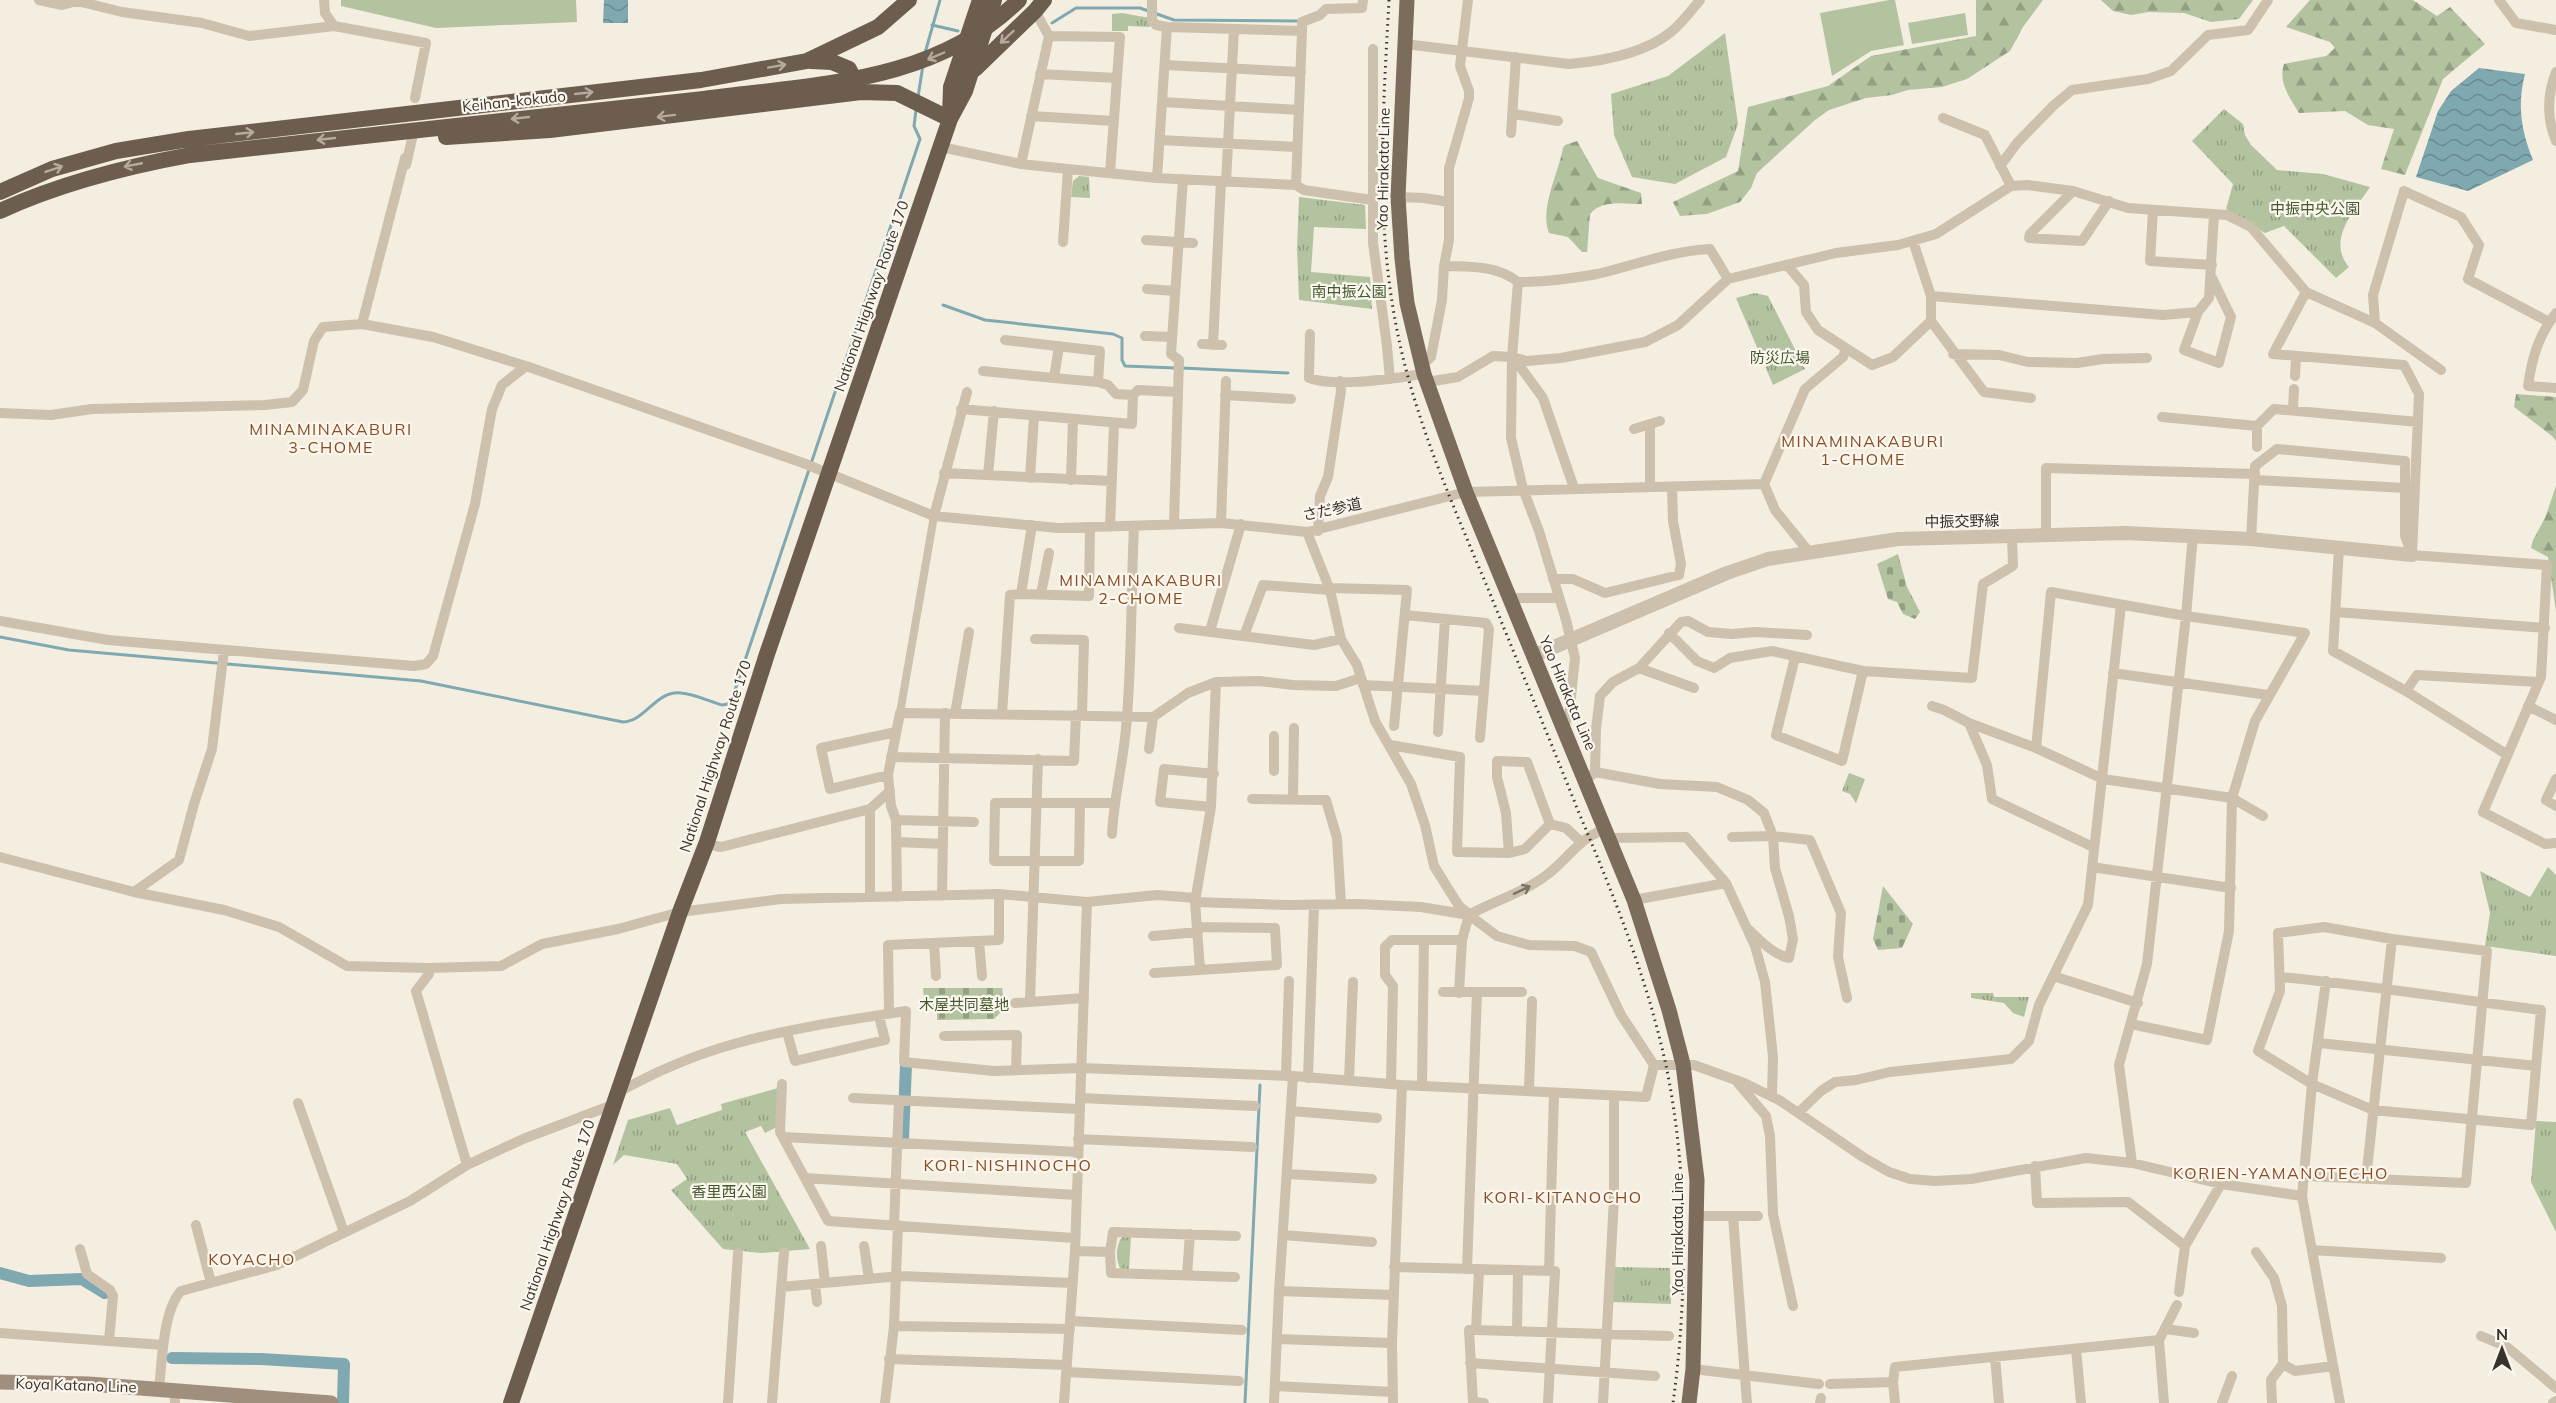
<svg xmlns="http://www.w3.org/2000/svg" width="2556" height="1403" viewBox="0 0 2556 1403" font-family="Mulish,'Noto Sans JP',sans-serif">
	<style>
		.grass { fill: url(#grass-tufts) }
		.forest { fill: url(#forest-firs) }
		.cemetery { fill: url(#cemetery-stones) }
		.pitch { fill: #b3c3a0 }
		.water { fill: url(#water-waves) }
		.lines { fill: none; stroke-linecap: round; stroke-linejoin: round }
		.stream { stroke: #80a8b1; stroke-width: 3 }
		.canal { stroke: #80a8b1; stroke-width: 12 }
		.pedestrian { stroke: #cdc0ac; stroke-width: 8 }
		.minor { stroke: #cdc0ac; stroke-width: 10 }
		.tertiary { stroke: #cdc0ac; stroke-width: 14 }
		.secondary { stroke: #a08f7d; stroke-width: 15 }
		.primary { stroke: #7c6c5c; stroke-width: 15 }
		.trunk { stroke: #6c5d4f; stroke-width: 16 }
		.rail { stroke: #3b322b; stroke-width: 3; stroke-dasharray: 1.5 4.5; stroke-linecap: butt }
		.trunk-bridge { stroke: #6c5d4f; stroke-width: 16 }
		.oneway { stroke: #b4aa9e }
		.oneway2 { stroke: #7d7265 }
		.labels { text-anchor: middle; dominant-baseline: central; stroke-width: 4.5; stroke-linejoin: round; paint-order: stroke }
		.street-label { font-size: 15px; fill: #3b322b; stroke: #fbf7ee }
		.park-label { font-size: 15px; fill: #44592f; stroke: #fbf7ee }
		.neighbourhood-label { font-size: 16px; letter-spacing: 1.5px; fill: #8a4b23; stroke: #fbf7ee }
	</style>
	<defs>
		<pattern id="grass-tufts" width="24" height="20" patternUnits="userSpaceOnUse" patternTransform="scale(1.5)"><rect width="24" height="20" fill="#b3c3a0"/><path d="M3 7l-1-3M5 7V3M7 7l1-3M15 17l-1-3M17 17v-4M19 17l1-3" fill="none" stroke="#939f83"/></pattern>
		<pattern id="forest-firs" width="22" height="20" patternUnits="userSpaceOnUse" patternTransform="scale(1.5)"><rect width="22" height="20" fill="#b3c3a0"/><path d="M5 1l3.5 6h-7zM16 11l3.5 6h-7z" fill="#939f83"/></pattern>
		<pattern id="cemetery-stones" width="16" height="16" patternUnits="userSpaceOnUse" patternTransform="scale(1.5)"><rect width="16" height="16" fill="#b3c3a0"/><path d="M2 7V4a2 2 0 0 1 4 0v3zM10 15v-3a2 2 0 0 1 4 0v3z" fill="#939f83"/></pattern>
		<pattern id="water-waves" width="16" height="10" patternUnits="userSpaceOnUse" patternTransform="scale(1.5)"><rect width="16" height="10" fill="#80a8b1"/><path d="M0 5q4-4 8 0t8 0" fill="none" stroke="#6a8990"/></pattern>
	</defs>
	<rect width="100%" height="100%" fill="#f4eee1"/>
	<!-- grass -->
	<path class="grass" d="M1122,13l28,5v9l-22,-1v5h-16v-17z
		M1725,33l13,91 -12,33 -51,27 -43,-7 -18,-42 -3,-41 57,-18z
		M2224,109l19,15 2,11 6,10 26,25 46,4 47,13c-15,23 -44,53 -21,80l-13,11 -52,-52 -19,7 -39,-24 7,-25 -41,-43z
		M1079,176l10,1 1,21 -19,-1 2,-16z
		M1299,197l66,8 1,24 -52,-2 -3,45 59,5 2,32 -73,-9 -2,-52z
		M1755,293l13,3 37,73 -32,16 -37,-87z
		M1849,773l16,6 -9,24 -6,-9 -8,-3z
		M2548,867l8,8v81l-71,-10 5,-33 -10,-42 50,26z
		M1971,993h22l1,4h35l-5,20 -11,-4 -9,-10 -33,-5z
		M778,1088l-1,39 -12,6 -4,-7 -16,6 65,117 -49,4 -38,-4 -52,-59 16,-11 -10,-15 -53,-9 -11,10 15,-45 42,-12 7,17 45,-15 -1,-6z
		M2536,1121l20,1v110l-25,-50z
		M1122,1237h9l-2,32h-8c-6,-8 -5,-24 1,-32z
		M1612,1267l58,1 1,36 -60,-2z"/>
	<!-- forest -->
	<path class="forest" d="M1976,0h67l-20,27 -13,24 -43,28 -25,8 -34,3 -16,5 -26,3 -37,12 -14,10 -58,53 -6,15 -11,14 -33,12 -27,2 -7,-14 65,-31 10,-64 80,-21 43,-30 105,-20z
		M2101,0h152l-14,19 -28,3 -27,-9 -35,-1 -18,3 -18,-4z
		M2310,0h103l24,16 13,-9 35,37 -42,35 -38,96 -24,-6 13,-40 -26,-4 -23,-14 -46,2c-10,-17 -21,-30 -15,-49l42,-8 9,-8 -5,-6 -44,-15z
		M1577,141l21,37 43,15 1,11c-17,0 -40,-5 -52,10l-3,38h-5l-14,-15 -19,-4c-10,-24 10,-61 14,-85l2,-3z
		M2516,394l40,3v44l-4,-5 -38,-29z
		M2556,486v125l-8,-54 -17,-9 2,-8 12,-22z"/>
	<!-- cemetery -->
	<path class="cemetery" d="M1898,554l9,33 13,25 -5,7 -12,-5 -6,-12 -9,-3 -11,-35z
		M1883,886l30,38 -11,24 -24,2 -5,-11z
		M923,988h79l3,20 -11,11 -57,1v-11l-12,1z"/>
	<!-- pitch -->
	<path class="pitch" d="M341,0h235l1,22 -141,6 -95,-22z
		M1889,0h6l9,45 -33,6 -39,25 -12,-63z
		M1965,13l3,22 -56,9 -4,-21z
		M2538,1137l18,2v31l-21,-1z"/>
	<!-- water -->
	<path class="water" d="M604,0h24v23h-25z
		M2479,68l46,6c-8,31 -4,56 8,86l-65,31 -52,-14 22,-66 13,-20z"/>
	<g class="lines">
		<!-- stream -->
		<path class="stream" d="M1052,23l24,-15h64l34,12 123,1
			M932,25l26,6
			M925,53l15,-53
			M918,97l5,-32
			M943,305l42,15 128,14 9,4v22l3,6 50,2
			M1182,368l106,5
			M0,637l69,13 352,31 202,41c23,-1 33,-32 58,-29 13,1 28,8 41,12l6,-1 4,-5 188,-560 -6,-13 2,-16
			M1245,1403l15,-318"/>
		<!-- canal -->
		<path class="canal" d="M903,1139l3,-74
			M0,1273l29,8 53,-2 23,14
			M172,1358l89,1 83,5 -1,39"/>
		<!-- pedestrian -->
		<path class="pedestrian" d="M900,713l34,-197"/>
		<!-- minor -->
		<path class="minor" d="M39,0l23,5 15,-4 45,11 80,11 47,13 85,-10
			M324,0l1,13 9,13 92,17 -11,55
			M1152,0v20l4,5 11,2 135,4 -6,154
			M2499,0l17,23 40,7
			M1302,31v-9l18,-7 6,-6 36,-1 1,-8
			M1049,36l71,1 -10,136
			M1405,44l164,20c34,-3 75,-10 102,-32 11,-9 20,-21 29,-32
			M1373,49v194l14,103 3,33
			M1165,65l136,7
			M2556,72c-9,23 -9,47 0,69
			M1040,74l77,4
			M1163,102l136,8
			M1514,114l44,7
			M1031,116l83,5
			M1943,118l42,17 26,51
			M1511,133l5,-76
			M1160,140l137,7
			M941,147l80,17 47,5 89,9 139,7 8,5 68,10
			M1021,164l28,-128 -14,-25
			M406,165l6,-26
			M2000,166l17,-23 36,-37 19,-16 76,-11 23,-8 37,-36 40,-5 20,-30
			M1157,178l10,-151
			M1226,182l8,-153
			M2073,191l-43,43 -1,4 53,3 27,-40
			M1398,197l26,1 25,4
			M2153,210l-3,51 62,4
			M1146,240l47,3
			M1063,242l5,-73
			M1787,265l17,20 2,27 12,18 54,35 21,-8 38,-36v-25l-18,-55
			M1444,266c26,1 54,-1 74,16 27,0 52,-3 79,-8 38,-9 74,-23 113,-25l18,30 108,-26 62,-8 38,-11 75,-48 16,-1 46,6 55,17 99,7 24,12 55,65 69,31 66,47
			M1518,282l-6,75 -1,81 12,51 16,42 27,89 9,38 -6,58 -6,11
			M1147,289l28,2
			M2306,292l-33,62 131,11 15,29 -7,161
			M1931,296l232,19 35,-3 11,-14 5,-84
			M2198,312l-14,38 35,13 12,-46 -19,-39
			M2556,313c-18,23 -24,45 -28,73l28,2
			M1931,321l53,71 47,6
			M2375,323l-2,-28 31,-104 57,26 18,28 -11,34 81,43
			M362,324l43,-166
			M1310,334l-1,44c29,10 84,0 115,-4
			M1145,336l27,1
			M1202,344l20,1
			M1213,345l8,-164
			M1059,346l-5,32 44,4
			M1953,354l46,1 29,7 49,1 26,-4 44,-1
			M1513,357l30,41 31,90
			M1422,365l9,-8 11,-57 2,-34 5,-26v-72l20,-70v-7l-9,-25 8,-66
			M983,371l71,7
			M2295,376l1,-19
			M1427,382l31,-5 35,-21 19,1 15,4 34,-3 84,-16 33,-17 50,-46
			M1133,395l5,-5 40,2
			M1225,395l66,4
			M961,409l171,15 1,-29 -17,-1 -8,-9 -10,-3 2,-31 -95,-11
			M2293,410l1,-21
			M0,413l51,2 41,-6 173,-4 27,-3 11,-12 11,-49 9,-14 39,-3 71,13 93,29 277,97 131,53 124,12 163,-5 86,9 159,-40 298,-8 11,26 34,42
			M2162,417l95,9 17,-17 144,13
			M1650,425v62
			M1634,429l26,-8
			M2257,447v-21
			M944,473l168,8
			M988,475l6,-64
			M1030,478l4,-62
			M1071,480l2,-60
			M2256,480l149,8
			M1764,484l41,-95 38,-32 3,-9
			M934,516l33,-124
			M1174,523l5,-163 -8,-6 12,-175
			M1221,523l5,-142
			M1110,527l4,-103
			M1318,531l2,-35 8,-19 13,-86 -1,-10
			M1307,532l23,58 11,49 16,26 18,56 36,63 14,41 9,41 25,40 10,8
			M2046,535v-67l209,6
			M2251,539l4,-73 22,-17 128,12v75l5,13
			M2339,548l-6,103 73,40 100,63
			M2412,555l135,10 -6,112 -58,135 62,32 11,-1
			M1553,579h20l32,14 74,-18 2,-11 -8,-43 -1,-34
			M1329,588l78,2 -13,136
			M1021,594l68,2 1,-68
			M1041,594l8,-41
			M1509,598h50
			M2336,612l209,16
			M1405,615l81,8 3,6 -9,109
			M0,621l108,19 306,26 12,-2 7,-8 42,-152 17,-95 10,-24 24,-19
			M1179,628l135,17 27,-6
			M1210,631l31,-107
			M1669,633l28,28 17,7 16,-10 42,-7 91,20 109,7 11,-94 30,-18 -1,-30
			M1244,636l19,-51 67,5
			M1035,639l49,1 -2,75
			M1795,657l-19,78 66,26 21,-90
			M1639,668l55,20
			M2113,673l155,22
			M1363,685l121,6
			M2406,691l11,-16 121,7
			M1932,706l12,4 25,13 67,25 67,31 129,19 31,18
			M2528,706l28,14
			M955,714l14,-82
			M1002,714l8,-119 11,-1 11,-69
			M1969,723l18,42 5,34 101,48
			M1438,732l7,-113
			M1390,745l70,12 -3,95 52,1 16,-4 25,-25
			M2036,748l15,-156 135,24 119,17 -50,88 -23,77 -3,133 -22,109 -76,-16
			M1149,749l4,-32
			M891,757l183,4 2,-46
			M1274,771v-35
			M1595,772l1,-43 4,-33 13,-14 26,-14 42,-46 7,-1 20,11 24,2 23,-2 52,3
			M888,775l-58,14 -9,-41 75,-16
			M2556,779l-10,21 10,6
			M1586,780l9,-8 65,12 57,3 31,13 16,13 9,23 2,32 14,48 4,23 -4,19c-17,-4 -29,-18 -41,-29
			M1252,799l74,1 11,38 4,66
			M1293,799l1,-71
			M1080,803l-1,58h-85l1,-58h119
			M1211,807l-51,-5 4,-33 50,5
			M870,809v88
			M896,820l78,2
			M1112,834c2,-40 13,-78 15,-118 5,-63 4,-127 7,-190
			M1732,837l41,-1 37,4 31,73 -3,44 9,41
			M1609,838l77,-1 40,46 29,63 10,36 8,75 -1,39
			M897,842l46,2
			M706,844l15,3 149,-38 20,-18
			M1509,853l-3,-40 -9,-36v-16l30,1 23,62 16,4 15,14
			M0,857l134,35 90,18 55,17 68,39 82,2 72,-2 41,-22 76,-15 62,-17 101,-13 218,-5 88,8 70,-7 39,3
			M2092,867l139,21
			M134,892l45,-32 15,-56 18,-55 12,-99
			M942,896l3,-183
			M897,897l-1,-77 -5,-14 -3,-31 12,-62 253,4 35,-24 28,-11 43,-1 34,4 43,1 25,-8
			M1634,900l92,-17
			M1195,902l94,3 69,-1 63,3 48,8 28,21 32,9 46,1 16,6 30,63 33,50
			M1153,936l45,-4
			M979,941l3,35
			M934,943l2,33
			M429,968v6l-13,17 51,174
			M1200,969l-5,-67 16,-95 5,-125
			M1154,973l123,-8 -2,-37 -78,-1
			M2053,976l85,27
			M2280,977c87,8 174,22 261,33l-10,115 -158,-15 -61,-26 -54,-33 22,-60 -2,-58 46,-6 68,12 95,12c-7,77 -14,154 -21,232l-162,-7
			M2326,981l-14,103 -10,112 38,207
			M1443,992h79
			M1459,993l3,-53 7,-25c24,-14 52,-21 75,-38 23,-16 33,-38 61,-48
			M1030,1001l8,-242
			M1015,1003l69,-5
			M889,1014l-1,-69 111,-5v-46
			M787,1032l8,29 90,-21 -6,-24
			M944,1036l73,-1 -1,35
			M2319,1043l217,23
			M1286,1076l3,-95
			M1308,1078l6,-173
			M1349,1080l4,-98
			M1738,1083l28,33 4,20 3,78 20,92
			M782,1084l-2,48 48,89 246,17
			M1391,1084l2,-98 -8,-11v-28l7,-7h70
			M1422,1085l2,-145
			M1529,1090l3,-89
			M619,1092c36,-20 75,-37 115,-48 56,-16 114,-24 172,-33l-2,51 90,9 87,-3 212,8 109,9 244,12 8,-32h40l50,18 35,17 84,57 26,15 21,7 25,2 36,-2 115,-21 46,5 89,21 81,12
			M853,1098l226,11
			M1080,1098l175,8
			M298,1103l46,129
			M1291,1111l86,7
			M1798,1113l23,-22 14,-9 21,-2 34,-8 121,-13 18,-18 10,-36 49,-100 33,-300
			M783,1137l295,15
			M1078,1139l174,8
			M2132,1163l-13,-98 28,-101 39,-348 7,-81
			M2035,1166l2,37 91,-1 57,44
			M1288,1174l84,5
			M805,1178l271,17
			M2366,1179l26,-240
			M1698,1216h60
			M1733,1216l14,187
			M196,1225l15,58
			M894,1225l5,-125
			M1283,1235l89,7
			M821,1246l4,37
			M864,1246l5,33
			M80,1249l7,25 23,16 3,6 -4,45
			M2312,1250l129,8
			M1075,1251l35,1
			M2256,1252l18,26 8,28 1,58 -12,16 1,23
			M1394,1267l161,4 -7,132
			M1467,1269l10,-276
			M1479,1270l-3,60h-7l4,72 11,1
			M1549,1271l5,-178
			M1187,1275l3,-41
			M1235,1277l-124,-4 -1,-21 3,-20 123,4
			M815,1284l2,18
			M781,1287l119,-11 173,7
			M1279,1291l115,4
			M2179,1292l6,-46 36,-62
			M1071,1321l171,9
			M894,1326l176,3
			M2166,1329l28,4
			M1476,1330l193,6
			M1517,1332l1,-62
			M0,1333l163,12
			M2481,1336l26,11 49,41
			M1277,1339l115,4
			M2159,1340l18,-35
			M2076,1349l5,54
			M1995,1357l4,46
			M889,1359l178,6
			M1470,1363l185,13
			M2283,1364l12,7 38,-5
			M1693,1369l126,15
			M1067,1372l172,9
			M1830,1384l63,-2
			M1275,1386l118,6
			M159,1389c3,-27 4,-79 22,-98l96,-26 133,-64 57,-36 56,-26 92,-35
			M174,1390l1,13
			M728,1403l10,-150
			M772,1403l12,-151
			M885,1403l9,-77 4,-101
			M1064,1403l11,-152 12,-349
			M1274,1403l5,-112 14,-215
			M1393,1403l-1,-60 10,-258
			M1603,1403l11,-205v-102
			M1820,1403l1,-5
			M1895,1403l-2,-21 2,-15 264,-27 5,63
			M2222,1403l10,-27
			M2553,1403l3,-2"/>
		<!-- tertiary -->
		<path class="tertiary" d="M1533,656l194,-83 41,-14 130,-20 227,-6 126,6 161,16"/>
		<!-- secondary -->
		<path class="secondary" d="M0,1382l89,2 242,19"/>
		<!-- primary -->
		<path class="primary" d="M1407,0l-9,197 4,62 5,44 17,71 42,118 168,408 35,110 14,54 14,116 -4,189 -4,34"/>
		<!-- trunk -->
		<path class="trunk" d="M811,61l21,1 17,7 11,22
			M975,69l60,-58 9,-11
			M950,115l1,-28 29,-87
			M446,137l104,-7 311,-38 36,1 53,26
			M0,192l52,-23 64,-18 73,-12 512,-59 106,-19 71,-34 31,-27
			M0,211c61,-28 124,-44 190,-56l514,-56
			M511,1403l169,-491 27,-70 60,-188 183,-535 15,-28 29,-91"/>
		<!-- rail -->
		<path class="rail" d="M1389,0c-7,131 -16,249 19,377 21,76 53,147 83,219 29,72 59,144 88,217 34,81 67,162 86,248 23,105 23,235 8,342"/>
		<!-- trunk-bridge -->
		<path class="trunk-bridge" d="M704,99c111,-15 230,-15 315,-99"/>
	</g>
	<!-- one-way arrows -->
	<defs><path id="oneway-shaft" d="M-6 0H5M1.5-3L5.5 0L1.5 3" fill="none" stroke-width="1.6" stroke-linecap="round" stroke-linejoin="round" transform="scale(1.5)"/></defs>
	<g class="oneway">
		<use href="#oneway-shaft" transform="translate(1007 37) rotate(137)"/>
		<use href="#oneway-shaft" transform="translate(936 56) rotate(157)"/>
		<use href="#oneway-shaft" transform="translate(777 66) rotate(-10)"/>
		<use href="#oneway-shaft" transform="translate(584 93) rotate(-6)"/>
		<use href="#oneway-shaft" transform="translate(666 116) rotate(173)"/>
		<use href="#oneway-shaft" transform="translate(520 118) rotate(174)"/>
		<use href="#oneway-shaft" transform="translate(245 133) rotate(-6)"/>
		<use href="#oneway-shaft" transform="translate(326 139) rotate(174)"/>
		<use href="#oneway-shaft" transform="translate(133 165) rotate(169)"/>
		<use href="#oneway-shaft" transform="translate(54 169) rotate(-19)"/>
	</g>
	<use class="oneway2" href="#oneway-shaft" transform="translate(1522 890) rotate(-25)"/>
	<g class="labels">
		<!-- street labels -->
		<g class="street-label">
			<text transform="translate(514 101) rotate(-6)">Keihan-kokudo</text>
			<text transform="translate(1383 169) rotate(-89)">Yao Hirakata Line</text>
			<text transform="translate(871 296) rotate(-71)">National Highway Route 170</text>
			<text transform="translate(1332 509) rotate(-12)">さだ参道</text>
			<text transform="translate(1962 521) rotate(-1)">中振交野線</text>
			<text transform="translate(1568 693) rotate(67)">Yao Hirakata Line</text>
			<text transform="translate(715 756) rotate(-72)">National Highway Route 170</text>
			<text transform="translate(557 1215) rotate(-71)">National Highway Route 170</text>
			<text transform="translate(1677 1234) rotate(-90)">Yao Hirakata Line</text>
			<text transform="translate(76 1385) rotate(2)">Koya Katano Line</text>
		</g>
		<!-- park labels -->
		<g class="park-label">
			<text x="2315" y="208">中振中央公園</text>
			<text x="1349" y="291">南中振公園</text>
			<text x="1780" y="357">防災広場</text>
			<text x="964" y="1004">木屋共同墓地</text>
			<text x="729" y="1191">香里西公園</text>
		</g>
		<!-- neighbourhood labels -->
		<g class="neighbourhood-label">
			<text x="331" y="429">MINAMINAKABURI<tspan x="331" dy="18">3-CHOME</tspan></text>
			<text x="1863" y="441">MINAMINAKABURI<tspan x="1863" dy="18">1-CHOME</tspan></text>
			<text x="1141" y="580">MINAMINAKABURI<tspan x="1141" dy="18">2-CHOME</tspan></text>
			<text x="1008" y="1165">KORI-NISHINOCHO</text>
			<text x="2281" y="1173">KORIEN-YAMANOTECHO</text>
			<text x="1563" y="1197">KORI-KITANOCHO</text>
			<text x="252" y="1259">KOYACHO</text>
		</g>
	</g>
	<!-- north arrow -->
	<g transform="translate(2502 1349)" stroke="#fbf7ee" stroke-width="4.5" paint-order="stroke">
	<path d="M0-4.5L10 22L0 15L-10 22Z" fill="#3b322b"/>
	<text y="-9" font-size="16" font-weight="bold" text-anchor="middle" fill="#3b322b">N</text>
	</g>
</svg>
